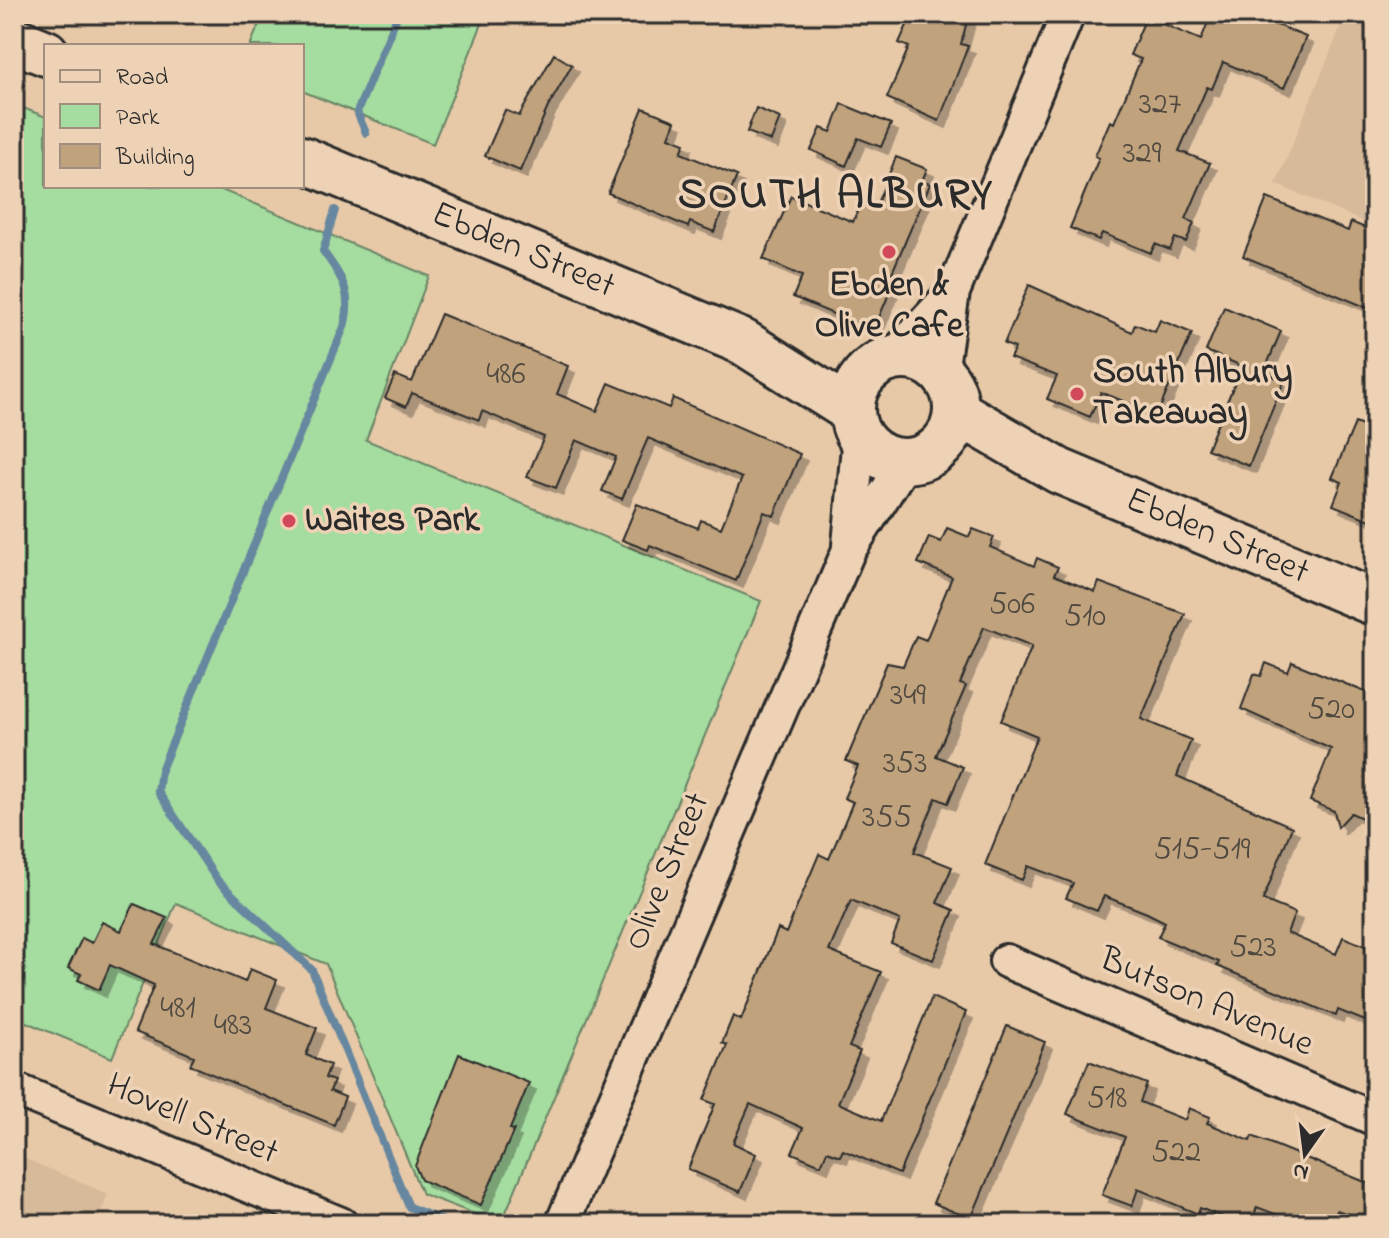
<svg xmlns="http://www.w3.org/2000/svg" width="1389" height="1238" viewBox="0 0 1389 1238" font-family="'Indie Flower',sans-serif">
	<style>
		.built { fill: #d7ba99 }
		.green { fill: #a5dc9f; stroke: #688465; stroke-width: 2 }
		.lines { fill: none; stroke-linecap: round; stroke-linejoin: round }
		.stream { stroke: #66879f; stroke-width: 8 }
		.building { fill: #c0a27d; stroke: #2b2b2b; stroke-width: 2; filter: url(#shadow) }
		.street-casing { stroke: #2b2b2b; stroke-width: 38 }
		.secondary-casing { stroke: #2b2b2b; stroke-width: 50 }
		.street { stroke: #eed2b5; stroke-width: 32 }
		.secondary { stroke: #eed2b5; stroke-width: 44 }
		.poi-dot { fill: #d1495b; stroke: #eed2b5; stroke-width: 3 }
		.labels { text-anchor: middle; dominant-baseline: central; stroke-width: 7; stroke-linejoin: round; paint-order: stroke }
		.number-label { font-size: 32px; fill: #504940 }
		.street-label { font-size: 36px; fill: #2b2b2b; stroke: #eed2b5 }
		.poi-label { font-size: 36px; font-weight: bold; fill: #2b2b2b; stroke: #eed2b5; text-anchor: start }
		.district-label { font-size: 44px; font-weight: bold; letter-spacing: 2px; fill: #2b2b2b; stroke: #eed2b5 }
	</style>
	<defs>
		<filter id="shadow"><feDropShadow dx="7" dy="7" stdDeviation="0" flood-color="#0004"/></filter>
	</defs>
	<rect width="100%" height="100%" fill="#e7c9a8"/>
	<filter id="ink" filterUnits="userSpaceOnUse"><feTurbulence type="fractalNoise" baseFrequency=".0125" numOctaves="2"/><feDisplacementMap in="SourceGraphic" scale="16" xChannelSelector="R" yChannelSelector="G"/><feConvolveMatrix kernelMatrix="1 2 1 2 8 2 1 2 1" color-interpolation-filters="sRGB"/></filter>
	<g filter="url(#ink)">
		<!-- built -->
		<path class="built" d="M1346,14h29v213l-99,-43z
			M14,1154l94,40 -12,30h-82z"/>
		<!-- green -->
		<path class="green" d="M263,14h223l-53,130 -131,-53v-45h-52z
			M18,106l28,11v69h166l217,90 -63,164 395,161 -260,623 -79,-30 -96,-230 -150,-61 -64,155 -98,-41v-901z"/>
		<g class="lines">
			<!-- stream -->
			<path class="stream" d="M366,133l-9,-21 41,-98
				M335,210l-12,41c20,28 30,42 21,76l-183,443 -3,22 60,89 94,89 97,237 42,17"/>
		</g>
		<!-- building -->
		<path class="building" d="M912,14h57l-8,30 7,2 -29,75 -52,-23 22,-51 -10,-4z
			M1211,14h39l56,23 -22,51 -61,-26 -11,27 -5,-2 -28,64 31,12 -24,56 8,4 -8,19 -11,-4 -5,12 -15,-6 -4,9 -49,-20 -3,7 -29,-12 29,-70 -4,-2 15,-35 4,2 27,-64 -11,-4 16,-38 55,23z
			M554,54l18,11 -24,42 -28,64 -35,-15 20,-46 14,6z
			M842,104l49,20 -10,23 -23,-9 -12,28 -35,-16 10,-22 10,4z
			M643,108l32,13 -6,16 16,6 -4,10 56,23 -23,56 -24,-10 -2,5 -80,-34z
			M756,108l24,10 -9,23 -24,-9z
			M896,157l31,12 -5,12 8,3 -39,91 5,2 -20,48 -10,3 -73,-31 9,-21 -39,-17 28,-63 62,26 9,-21 14,5z
			M1267,198l81,33 3,-9 24,10v79l-132,-55z
			M1029,285l103,47 3,-8 20,8 5,-12 32,13 -35,82 -56,-23 -11,25 -43,-18 10,-23 -47,-18 5,-10 -11,-4z
			M1224,307l57,24 -17,41 20,9 -35,85 -42,-17 35,-83 -36,-15z
			M441,314l127,52 -11,28 40,17 12,-28 60,25 4,-10 127,56 -26,62 -10,-4 -28,69 -86,-36 -2,5 -26,-10 15,-36 61,24 3,-8 20,8 21,-50 -94,-40 -26,61 -20,-8 14,-34 -40,-17 -20,48 -29,-11 17,-40 -62,-26 -3,9 -67,-27 -6,14 -21,-9 10,-23 17,7z
			M1355,423l20,8v91l-42,-17 9,-23 -10,-4z
			M947,528l22,9 4,-8 21,8 -4,10 44,19 3,-8 21,9 -4,8 41,17 4,-10 86,32 -44,105 50,21 -14,36 115,51 -29,73 32,13 -8,20 49,21 7,-17 32,13v75l-37,-15 -2,6 -119,-50 2,-4 -61,-25 7,-15 -18,-9 -43,-17 -7,15 -31,-13 7,-15 -45,-17 -6,14 -37,-15 52,-129 -36,-15 31,-75 -48,-19 -24,57 6,2 -30,70 27,11 -15,36 -12,-5 -22,54 38,15 -15,36 17,7 -21,50 -42,-17 9,-23 -49,-20 -22,51 52,21 -32,75 11,4 -22,52 43,18 51,-124 34,15 -67,162 -56,-24 -3,6 -13,-5 -6,14 -29,-12 11,-25 -53,-24 -17,39 23,11 -16,38 -52,-23 27,-65 -11,-4 23,-55 -5,-2 11,-27 8,4 37,-91 8,4 33,-79 10,5 24,-57 -9,-4 14,-32 -12,-5 41,-98 16,3 13,-30 10,4 26,-63 -34,-14 11,-26 12,5z
			M1292,662l83,34v90l-13,32 -11,-5 -13,14 -4,-16 -24,-10 21,-52 -90,-40 13,-35 7,2 5,-13 22,9z
			M134,904l33,14 -13,26 91,38 5,-13 27,11 -11,28 51,20 -11,27 24,10 -5,13 9,3 -4,10 15,6 -11,28 -144,-60 4,-9 -59,-24 19,-47 -44,-20 -11,25 -21,-10 3,-6 -13,-6 14,-30 10,5 10,-21 19,9z
			M1007,1026l38,16 -74,177 -38,-16z
			M459,1054l70,29 -19,46 4,1 -33,75 -60,-25 -6,-14z
			M1089,1061l58,23 -7,18 45,18 4,-12 21,9 -3,6 43,18 2,-5 123,50v38l-38,-14 -6,14h-30l-44,-17 -6,17h-11l-40,-16 -2,6 -60,-25 -6,17 -30,-11 23,-58 -58,-23z"/>
		<g class="lines">
			<defs>
				<path id="street" d="M891,359l62,-67
					M941,373l12,-81 115,-278
					M849,545l10,-110
					M1006,961l369,158
					M14,1089l327,135
					M562,1224l286,-672 58,-91"/>
				<path id="secondary" d="M14,40l32,13
					M302,159l441,183 109,69
					M852 409a52 52 0 1 1 104 0a52 52 0 1 1-104 0Z
					M956,411l103,60 316,132"/>
			</defs>
			<!-- street casing -->
			<use href="#street" class="street-casing"/>
			<!-- secondary casing -->
			<use href="#secondary" class="secondary-casing"/>
			<!-- street -->
			<use href="#street" class="street"/>
			<!-- secondary -->
			<use href="#secondary" class="secondary"/>
		</g>
	</g>
	<!-- markers -->
	<g class="poi-dot">
		<circle cx="889" cy="252" r="8"/>
		<circle cx="1077" cy="394" r="8"/>
		<circle cx="289" cy="521" r="8"/>
	</g>
	<g class="labels">
		<!-- number labels -->
		<g class="number-label">
			<text x="1160" y="105">327</text>
			<text x="1142" y="154">329</text>
			<text x="506" y="375">486</text>
			<text x="1012" y="605">506</text>
			<text x="1085" y="617">510</text>
			<text x="908" y="696">349</text>
			<text x="1331" y="710">520</text>
			<text x="905" y="764">353</text>
			<text x="887" y="818">355</text>
			<text x="1202" y="850">515-519</text>
			<text x="1253" y="948">523</text>
			<text x="178" y="1009">481</text>
			<text x="233" y="1026">483</text>
			<text x="1107" y="1099">518</text>
			<text x="1176" y="1153">522</text>
		</g>
		<!-- street labels -->
		<g class="street-label">
			<text transform="translate(523 251) rotate(23)">Ebden Street</text>
			<text transform="translate(1217 537) rotate(23)">Ebden Street</text>
			<text transform="translate(668 872) rotate(-67)">Olive Street</text>
			<text transform="translate(1206 1003) rotate(23)">Butson Avenue</text>
			<text transform="translate(192 1120) rotate(23)">Hovell Street</text>
		</g>
		<!-- poi labels -->
		<g class="poi-label">
			<text x="889" y="286" text-anchor="middle">Ebden &amp;<tspan x="889" dy="41">Olive Cafe</tspan></text>
			<text x="1093" y="373">South Albury<tspan x="1093" dy="41">Takeaway</tspan></text>
			<text x="305" y="521">Waites Park</text>
		</g>
		<!-- district labels -->
		<g class="district-label">
			<text x="836" y="196">SOUTH ALBURY</text>
		</g>
	</g>
	<!-- margin -->
	<rect width="1389" height="1238" fill="none" stroke="#eed2b5" stroke-width="48"/>
	<rect x="24" y="24" width="1341" height="1190" fill="none" stroke="#2b2b2b" stroke-width="3" filter="url(#ink)"/>
	<!-- legend -->
	<rect x="44" y="44" width="260" height="144" fill="#eed2b5" stroke="#a08f7e" stroke-width="2"/>
	<rect x="60" y="70" width="40" height="12" fill="#eed2b5" stroke="#a08f7e" stroke-width="2"/>
	<text x="116" y="84" font-size="24" fill="#2b2b2b">Road</text>
	<rect x="60" y="104" width="40" height="24" fill="#a5dc9f" stroke="#a08f7e" stroke-width="2"/>
	<text x="116" y="124" font-size="24" fill="#2b2b2b">Park</text>
	<rect x="60" y="144" width="40" height="24" fill="#c0a27d" stroke="#a08f7e" stroke-width="2"/>
	<text x="116" y="164" font-size="24" fill="#2b2b2b">Building</text>
	<!-- north arrow -->
	<g transform="translate(1305 1154) rotate(194)" stroke="#eed2b5" stroke-width="6" paint-order="stroke">
	<path d="M0-6L14 30L0 20L-14 30Z" fill="#2b2b2b"/>
	<text y="-12" font-size="22" font-weight="bold" text-anchor="middle" fill="#2b2b2b">N</text>
	</g>
</svg>
